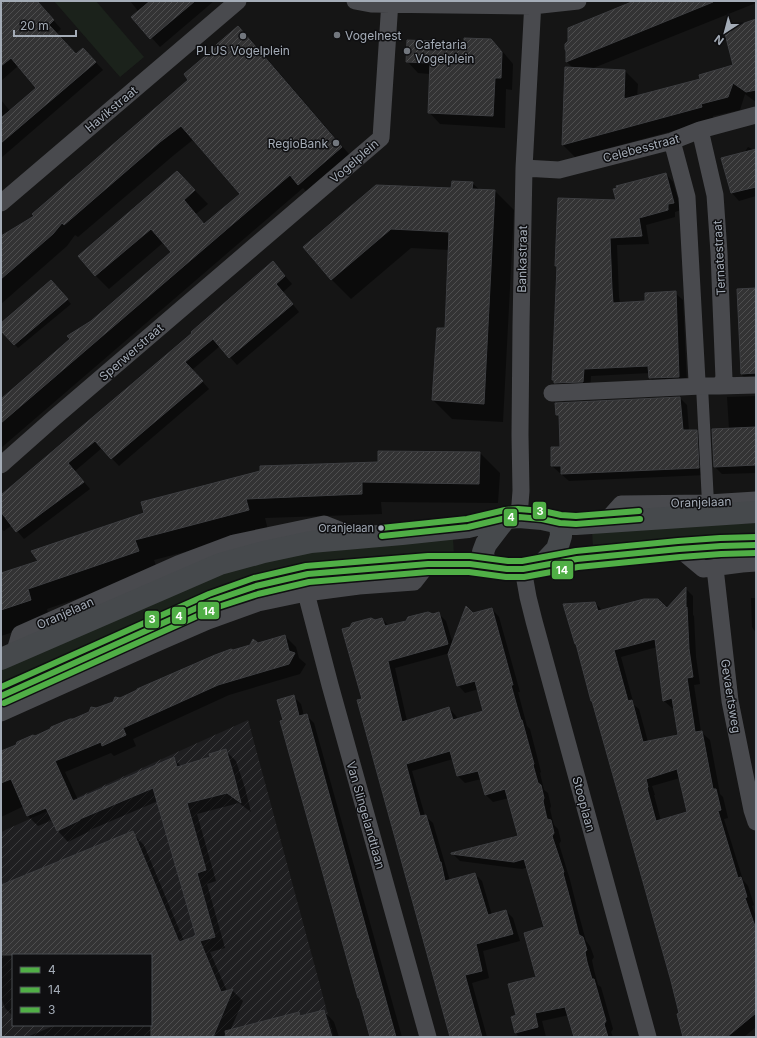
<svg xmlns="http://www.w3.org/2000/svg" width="757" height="1038" viewBox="0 0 757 1038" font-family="Inter,sans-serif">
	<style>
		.industrial { fill: url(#industrial-furrows); fill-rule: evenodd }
		.green { fill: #1b221b }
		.shadow { fill: #0007; fill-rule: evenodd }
		.building { fill: url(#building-hatch); stroke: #3d3e41; fill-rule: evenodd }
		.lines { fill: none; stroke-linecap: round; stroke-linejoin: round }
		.pedestrian { stroke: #494a4e; stroke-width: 12 }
		.minor { stroke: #494a4e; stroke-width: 17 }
		.secondary { stroke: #46494c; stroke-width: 22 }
		.bus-1-casing { stroke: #0f0f11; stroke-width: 9 }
		.bus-2-casing { stroke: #0f0f11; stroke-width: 9 }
		.bus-3-casing { stroke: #0f0f11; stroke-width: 9 }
		.bus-1 { stroke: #50af46; stroke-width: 6 }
		.bus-2 { stroke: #50af46; stroke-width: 6 }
		.bus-3 { stroke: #50af46; stroke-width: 6 }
		.poi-dot { fill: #72777e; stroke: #0f0f11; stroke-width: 1.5 }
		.bus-dot { fill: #a4acb7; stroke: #0f0f11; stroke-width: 1.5 }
		.labels { text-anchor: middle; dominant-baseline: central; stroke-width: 3; stroke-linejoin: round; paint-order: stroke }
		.bus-label { font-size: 11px; fill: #a4acb7; stroke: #0f0f11; text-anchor: end }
		.poi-label { font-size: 12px; fill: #a4acb7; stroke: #0f0f11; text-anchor: start }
		.street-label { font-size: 12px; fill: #a4acb7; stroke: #0f0f11 }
		.line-badge { stroke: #0f0f11; stroke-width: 1.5 }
		.badge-label { font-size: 11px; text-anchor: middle; font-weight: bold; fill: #fff }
	</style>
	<defs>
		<pattern id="industrial-furrows" width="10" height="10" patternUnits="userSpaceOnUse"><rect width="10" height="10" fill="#1f1f21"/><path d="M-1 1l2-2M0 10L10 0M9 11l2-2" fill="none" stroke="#3d3d3f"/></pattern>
		<pattern id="building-hatch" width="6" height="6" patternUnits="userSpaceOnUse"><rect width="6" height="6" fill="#333334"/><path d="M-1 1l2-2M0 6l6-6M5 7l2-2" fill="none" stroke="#4e4e4f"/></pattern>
	</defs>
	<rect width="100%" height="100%" fill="#151515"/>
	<!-- industrial -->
	<path class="industrial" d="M248,720l86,317h-333v-205zM13,955h138v70h-138z"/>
	<!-- green -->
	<path class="green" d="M54,1h42l48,56 -24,20z
		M756,523v14l-163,11 -1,-18z
		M453,538l1,18 -77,4 -376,127v-17l13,-8 181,-81 99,-28z"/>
	<!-- shadow -->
	<path class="shadow" d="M1,1h38l-1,1 23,27 -5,4 20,22 15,2 12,13 -102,88v-58l9,11 28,-23 -19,-23 -18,16z
		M130,1h84l-54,46 -27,-30 6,-5z
		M636,1h120v2l-165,66 34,2 13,13 -1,13 64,-17 55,-19v41l-11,-8 -5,16 -27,6 1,4 -139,37 -12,-12 10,-77 -6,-6 2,-34z
		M238,27l13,13 104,121 -43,37 -9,-10 -302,260v-48l172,-148 -9,-10 -55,47 -13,-13 -17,-20 98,-84 31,32 -12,10 9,11 36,-31 -47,-55 -20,16 -96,82 -3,-2 -8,11 -66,58v-62l34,-26 155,-136 29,-34z
		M491,40l12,12 10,12 -1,26 -6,-1 -1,39 -65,-4 -11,-12 1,-38 -12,-1 -11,-12 23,-19 2,2 33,2z
		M748,147l6,3h2v46l-17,5 -7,-8 12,-40z
		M666,174l7,8 8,28 -6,2v5l-29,8 3,19 -32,1 2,52 1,6 26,-1 29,-9 8,7 4,84 -29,2 -8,-8v-5l-59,3 -1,13 -27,1 -10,-10 5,-113 -2,-2 61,-64z
		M472,183l8,7 15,1 19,19 -11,212 -51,-3 -19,-19 13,-71 4,-79 -39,-2 -60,51 -19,-19 -28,-33z
		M280,270l12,14 -9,8 16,20 -62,53 -17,-19 -28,24 17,19 -90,77 -17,-18 -27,23 15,18 -66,50 -12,-14 -8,6 -3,-2v-32z
		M54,285l17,19 -53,44 -17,-19v-5z
		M756,289v93l-7,1 -7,-8 -4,-85z
		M756,396v77l-34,1 -7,-7 14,-38 -2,-32z
		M680,398l7,7 2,26h7l8,7 2,37 -137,6 -17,-15 9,-18 -1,-30 -3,-4z
		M480,453l20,20 -2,30 -117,-1 1,12 -117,4 3,12 -114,30 4,11 -111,38 3,11 -49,16v-62l39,-13 -8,-10 347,-88z
		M686,589l7,7v19l1,1 2,41 4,27 -6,1 7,47 9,8 10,54 3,3 5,21 -4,1 19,61 5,6 6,19 -2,1 4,11v110l-12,10h-60l-4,-23 -102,-369 17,-42 8,8 64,-1zM657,647l7,54 8,7 2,-1 5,29 -31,6 -9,-33 -5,-4 -13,-48zM680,778l9,35 -28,8 -7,-26h1l-3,-9z
		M751,598h5v35l-4,-6z
		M492,609l7,8 21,75h-2l5,19 4,15 3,3 11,43 -1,1 4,17 4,3 3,13 -1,3 2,9 2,7 4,4 3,12 -2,3 11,36 7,28 9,33 4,5 4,11 -2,3 2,10 4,15 3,2 12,42 -2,3 2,5h-38l-6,-22 -27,6 4,16h-28l-6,-20 5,-1 20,-38 8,-50 -17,-61 -6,2 -62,-8 -7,-7 66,-17 -10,-39 -16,4 -7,-7 -5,-16 -16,4 -7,-7 -5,-17 -41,12 13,45 8,7 17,58 25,-7 7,7 10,34 14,-4 7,7 7,23 -37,10 6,27 -17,5 15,54h-36l-88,-337 12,-79 7,-2 7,7 50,-12 7,7 7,23 20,-29zM450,653l8,32 7,8 14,-4 6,23 -27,7 -2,-3 -7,-8 -42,13 -12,-53z
		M285,636l11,11 3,11 7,6 -6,10 -71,21 -96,44 3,7 -22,10 -3,-3 -46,19 13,28 96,-41 8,8 29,-9 14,-8 11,11 9,27 6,24 -12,-9 -42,11 19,67 -9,3 18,64 -15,4 17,39 5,-1 11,11 -13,30 69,-18 3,4 22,-6 10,11 5,15h-312l29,-12h95v-70h-138v61l-8,-8 -4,-11v-111l132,-52 11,11 40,96 13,-4 -39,-136 -68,29v1l-22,11 -10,-11 -5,-11 -15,6 -10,-10 -4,-10 -23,11v-64l95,-44 137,-58z
		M293,696l8,8 3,12 2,-1 8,8 88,314h-31l-10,-37 -2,-2 -74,-277z"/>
	<!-- building -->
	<path class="building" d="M1,1h36l17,19 -5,5 27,29 7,-6 13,14 -95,81v-25l35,-30 -25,-30 -10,8z
		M150,1h45l-45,38 -19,-22z
		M634,1l79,1 -147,60v-11l-1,-2v-5l3,-3v-13z
		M756,19v71l-10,2 -13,-9 -5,14 -27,7 1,3 -140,38 3,-78 60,3 -1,29 76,-20 -1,-4 34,-10 -9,-35z
		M238,26l104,121 -44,38 -8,-10 -289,248v-24l69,-60 -3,-3 24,-15 80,-69 -20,-23 -56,47 -17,-20 99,-85 18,19 -11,10 20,24 36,-30 -59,-68 -21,16 -96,83 -2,-2 -9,11 -52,45v-43l33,-20 -2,-2 156,-134 -4,-6 33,-28 -1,-1z
		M464,38l27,1 11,13 -1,26h-6l-2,38 -65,-3 2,-50 -24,-1 1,-22 24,1v2l33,2z
		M756,149v38l-25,6 -10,-35z
		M666,173l8,30 -6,1v6l-29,8 3,18 -32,2 2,51 1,14 32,-2v-8l31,-2 3,86 -30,1 -1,-12 -64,3 -1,13 -29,1v-3h-2l5,-114h-2l3,-68 58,2 -3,-11 4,-1 -1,-2z
		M452,181l21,1 -1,7 23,1 -11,214 -52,-4 5,-72h8l4,-96 -58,-3 -60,51 -28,-33 73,-62 75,3z
		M273,261l12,15 -9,8 17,20 -64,54 -16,-19 -28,23 18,19 -92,78 -16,-18 -27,22 16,19 -68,50 -15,-20v-17l191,-162 -1,-1z
		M51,280l17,19 -54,46 -13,-14v-8z
		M756,288v85l-15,1 -4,-85z
		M680,397l3,33h14l2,38 -138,6v-8h-10v-19h9l-1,-32h-3l-1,-12z
		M756,427v38l-42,2 -2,-38z
		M378,451l102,1 -1,32 -117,-2v12l-116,5 3,11 -114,30 4,11 -111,38 3,11 -30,10v-37l37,-12 -7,-10 113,-38 -3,-11 119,-31v-5l118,-4z
		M686,587v21l1,-1 2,42 4,28 -6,1 8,54 7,-1 11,58h3l5,21 -3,1 20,67 3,-1 6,20 -2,1 11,31v84l-29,24h-44l-6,-23 2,-1 -8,-32 -79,-280h-1l-15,-57h-1l-12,-40 32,-2 3,9 46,-12h14l9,9zM655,639l8,62 9,-3 6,37 -35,7 -11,-42 -4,1 -14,-51zM677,769l10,43 -31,9 -9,-33 1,-1 -2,-8z
		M466,606l7,7 19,-5 21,77h-2l5,18 5,17h1l12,44 -1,1 5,18 3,2 3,13 -1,3 4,18 4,1 3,13 -2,3 12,36 -1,1 7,26 9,36 4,2 4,13 -2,2 2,10 5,17h2l12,42 -2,3 4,13h-34l-9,-30 -30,6 3,14 -23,6 -4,-16 5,-2 -8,-31 28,-7 -12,-44 20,-6 -20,-68 -10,3 -63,-8v-1l67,-17 -13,-47 -20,6 -7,-24 -21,5 -7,-25 -44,13 14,52 6,-1 14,47h1l4,19 30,-8 13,42 18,-5 7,24 -37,10 6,27 -17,4 17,62h-32l-93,-337 5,-1 -20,-70 8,-2 2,-4 19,-5 4,2 7,-2 3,8 21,-5 2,-4 20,-5 5,2 6,-2 9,32 -60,17 14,61 47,-15 4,13 30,-9 -8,-30 -18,5 -9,-32z
		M285,635l4,16 6,2 -6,11 -71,21 -95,43 3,7 -24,11 -1,-4 -46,19 18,40 101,-44 3,10 33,-10 -1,-3 17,-5 8,27 7,27 -14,-10 -40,10 19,67 -9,3 18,64 -15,4 21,51 12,-3 -20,48h-62v-82h-150v-70l132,-54 46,111 17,-6 -43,-148 -73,31v1l-23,11 -11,-23 -19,8 -16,-37 -10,4v-32l15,-6 1,-3 16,-7 2,1 15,-7 1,-2 19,-8h3l16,-7 2,-5 5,1 17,-6 2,-5 5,1 17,-8v-1l78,-34 16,-6 2,1 17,-5 3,-6 5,4z
		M294,695l5,21 8,-2 89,323h-26l-11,-39h-1l-78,-277 3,-1 -6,-20z
		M324,1010l8,27h-106l-1,-6 74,-19 1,4z"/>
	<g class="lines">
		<!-- pedestrian -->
		<path class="pedestrian" d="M702,386l6,117"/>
		<!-- minor -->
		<path class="minor" d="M355,1l16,3 161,2 46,-5
			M672,141l15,56 10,184 5,5h17l5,-7 -5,-126 -4,-58 -15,-65
			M524,168l35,2 113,-29 28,-11 56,-15
			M1,203l237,-202
			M719,386l37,-1
			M552,393l150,-7
			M1,465l53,-47 327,-280 9,-137
			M519,517l2,-26 -1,-56 1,-109 3,-158 9,-167
			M606,521l15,-17 87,-1 48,-3
			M679,549l24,20 39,-5 14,-1
			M715,568l15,133 22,109 4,12
			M523,569l5,28 6,24 114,416
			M306,593l24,92 98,352
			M14,654l6,-20 158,-70 56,-21 90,-19 33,13
			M1,713l154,-69 53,-23 50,-18 48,-10 53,-7 55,-4 14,-18"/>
		<!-- secondary -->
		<path class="secondary" d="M542,565l15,-16 4,-13 -1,-13
			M485,566l-2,-14 3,-8 20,-26
			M1,659l219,-95 44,-12 47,-10 91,-8 66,-7 38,-9 13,-1 23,2 18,4 16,1 180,-12
			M1,696l211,-95 44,-15 52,-12 120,-10h42l37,5h16l54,-10 102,-10 42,-3 35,-1"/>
		<defs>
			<path id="bus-1" d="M382,536l86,-9 38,-9 13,-1 23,2 18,4 16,1 64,-5
				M1,696l211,-95 44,-15 52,-12 120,-10h42l37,5h16l54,-10 102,-10 42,-3 35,-1"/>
			<path id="bus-2" d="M4,703l211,-95 43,-14 51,-12 119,-10h41l37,5h18l54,-10 102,-10 41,-3 35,-1"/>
			<path id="bus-3" d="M381,528l86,-9 38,-9 13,-1 25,2 18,4 15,1 63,-5
				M1,687l208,-93 45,-16 52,-12 122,-10h42l38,5h14l54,-10 102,-10 42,-3 36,-1"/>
		</defs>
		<!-- bus-1 casing -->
		<use href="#bus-1" class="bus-1-casing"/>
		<!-- bus-2 casing -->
		<use href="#bus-2" class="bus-2-casing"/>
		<!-- bus-3 casing -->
		<use href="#bus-3" class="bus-3-casing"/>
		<!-- bus-1 -->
		<use href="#bus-1" class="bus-1"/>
		<!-- bus-2 -->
		<use href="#bus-2" class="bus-2"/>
		<!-- bus-3 -->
		<use href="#bus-3" class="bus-3"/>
	</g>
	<!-- markers -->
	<g class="poi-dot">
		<circle cx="337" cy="35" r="4"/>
		<circle cx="243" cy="36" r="4"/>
		<circle cx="407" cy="51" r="4"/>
		<circle cx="336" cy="143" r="4"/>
	</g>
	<circle class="bus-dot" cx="381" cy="528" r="3.5"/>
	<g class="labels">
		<!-- bus labels -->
		<g class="bus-label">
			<text x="374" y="528">Oranjelaan</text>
		</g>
		<!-- poi labels -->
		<g class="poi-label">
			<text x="345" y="35">Vogelnest</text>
			<text x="415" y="44">Cafetaria<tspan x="415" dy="14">Vogelplein</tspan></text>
			<text x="243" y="50" text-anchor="middle">PLUS Vogelplein</text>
			<text x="328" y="143" text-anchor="end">RegioBank</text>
		</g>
		<!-- street labels -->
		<g class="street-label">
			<text transform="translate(111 109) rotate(-40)">Havikstraat</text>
			<text transform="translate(641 148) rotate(-15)">Celebesstraat</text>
			<text transform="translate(354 161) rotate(-41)">Vogelplein</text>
			<text transform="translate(719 258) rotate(-93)">Ternatestraat</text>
			<text transform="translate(522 259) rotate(-89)">Bankastraat</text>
			<text transform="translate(131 352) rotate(-41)">Sperwerstraat</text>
			<text transform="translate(701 502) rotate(-2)">Oranjelaan</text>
			<text transform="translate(65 613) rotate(-24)">Oranjelaan</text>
			<text transform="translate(731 696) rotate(81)">Gevaertsweg</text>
			<text transform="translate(584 804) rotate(75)">Stooplaan</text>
			<text transform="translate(366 815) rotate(74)">Van Slingelandtlaan</text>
		</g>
	</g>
	<g class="line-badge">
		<rect x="532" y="501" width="15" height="19" rx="4" fill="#50af46"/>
		<rect x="503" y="508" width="15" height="19" rx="4" fill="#50af46"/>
		<rect x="551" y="560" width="23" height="20" rx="4" fill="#50af46"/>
		<rect x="197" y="601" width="23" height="19" rx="4" fill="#50af46"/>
		<rect x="171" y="606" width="16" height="19" rx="4" fill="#50af46"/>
		<rect x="144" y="610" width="16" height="19" rx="4" fill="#50af46"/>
	</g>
	<g class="badge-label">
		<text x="540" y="515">3</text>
		<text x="511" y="521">4</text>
		<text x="562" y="574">14</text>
		<text x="209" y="615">14</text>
		<text x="179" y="620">4</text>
		<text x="152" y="623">3</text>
	</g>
	<!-- border -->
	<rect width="757" height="1038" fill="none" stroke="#a4acb7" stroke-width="4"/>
	<!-- legend -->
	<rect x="12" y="954" width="140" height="72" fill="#0f0f11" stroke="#4b4e53"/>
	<rect x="20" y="967" width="20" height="6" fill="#50af46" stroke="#4b4e53"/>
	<text x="48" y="974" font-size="12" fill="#a4acb7">4</text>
	<rect x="20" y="987" width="20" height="6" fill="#50af46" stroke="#4b4e53"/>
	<text x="48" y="994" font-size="12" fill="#a4acb7">14</text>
	<rect x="20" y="1007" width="20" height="6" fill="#50af46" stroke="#4b4e53"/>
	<text x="48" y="1014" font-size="12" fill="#a4acb7">3</text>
	<!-- north arrow -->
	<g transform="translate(725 32) rotate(216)" stroke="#0f0f11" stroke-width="3" paint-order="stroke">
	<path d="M0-3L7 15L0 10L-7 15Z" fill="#a4acb7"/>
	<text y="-6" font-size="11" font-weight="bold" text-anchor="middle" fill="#a4acb7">N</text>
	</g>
	<!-- scale -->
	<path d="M14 30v6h62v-6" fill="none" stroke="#a4acb7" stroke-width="2"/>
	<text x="20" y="30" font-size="12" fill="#a4acb7" stroke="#0f0f11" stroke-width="3" paint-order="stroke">20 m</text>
</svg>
